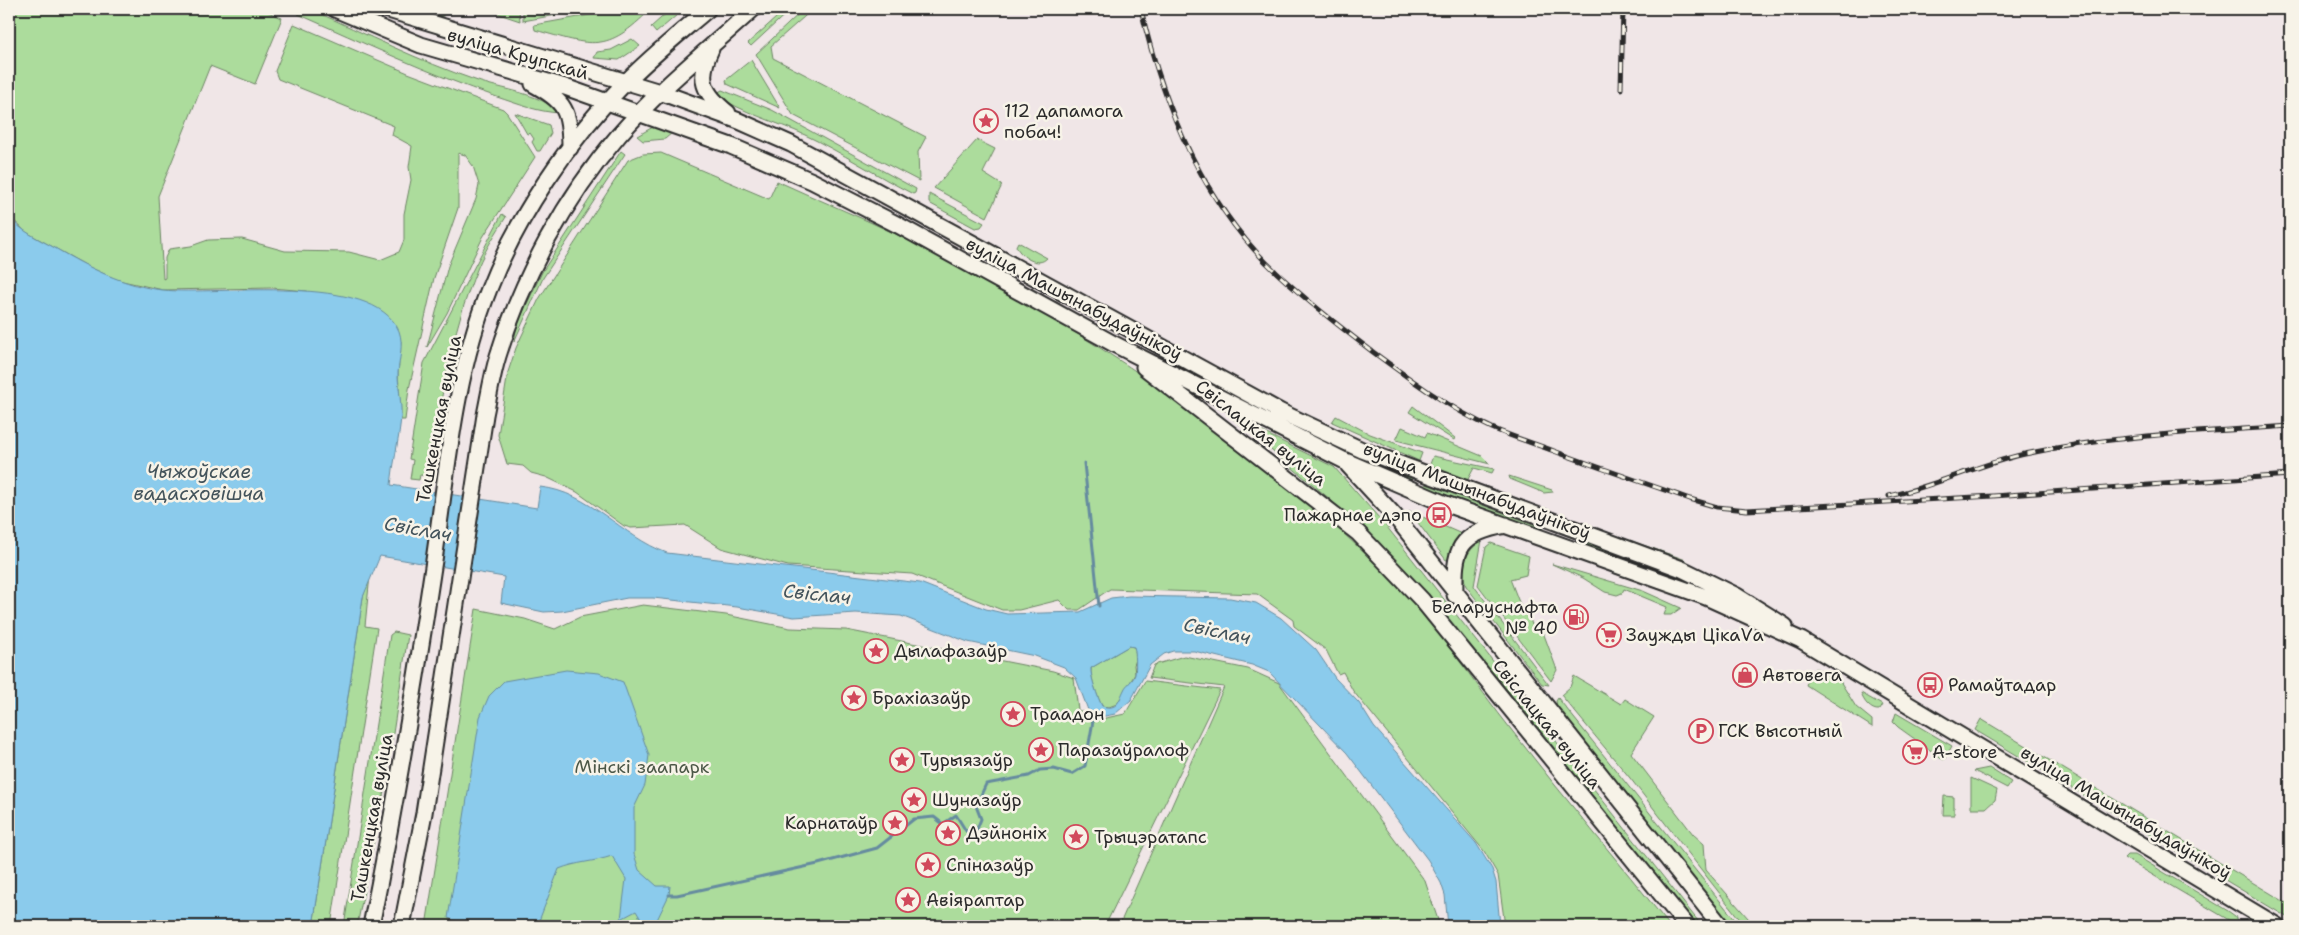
<svg xmlns="http://www.w3.org/2000/svg" width="2299" height="935" viewBox="0 0 2299 935" font-family="'Shantell Sans',sans-serif">
	<style>
		.green { fill: #acdc9c; stroke: #6c8464 }
		.water { fill: #8bcbec; stroke: #658b9f; fill-rule: evenodd }
		.lines { fill: none; stroke-linecap: round; stroke-linejoin: round }
		.stream { stroke: #658b9f; stroke-width: 3 }
		.major-casing { stroke: #2b2b2b; stroke-width: 19 }
		.major { stroke: #f7f3e8; stroke-width: 15 }
		.rail-casing { stroke: #2b2b2b; stroke-width: 5 }
		.rail { stroke: #f7f3e8; stroke-width: 3; stroke-dasharray: 9; stroke-linecap: butt }
		.labels { text-anchor: middle; dominant-baseline: central; stroke-width: 5; stroke-linejoin: round; paint-order: stroke }
		.street-label { font-size: 18px; fill: #2b2b2b; stroke: #f7f3e8 }
		.poi-label { font-size: 18px; fill: #2b2b2b; stroke: #f7f3e8; text-anchor: start }
		.park-label { font-size: 18px; fill: #4b5747; stroke: #f7f3e8 }
		.water-label { font-size: 19px; font-style: italic; fill: #43535b; stroke: #f7f3e8 }
	</style>
	<rect width="100%" height="100%" fill="#f0e6e7"/>
	<filter id="ink" filterUnits="userSpaceOnUse"><feTurbulence type="fractalNoise" baseFrequency=".02" numOctaves="2"/><feDisplacementMap in="SourceGraphic" scale="10" xChannelSelector="R" yChannelSelector="G"/><feConvolveMatrix kernelMatrix="1 2 1 2 8 2 1 2 1" color-interpolation-filters="sRGB"/></filter>
	<g filter="url(#ink)">
		<!-- green -->
		<path class="green" d="M9,9h252l21,9 -27,66 -45,-18 -52,130 5,83 2,-1v-20l4,-9 22,-3 17,-6 34,-1 43,12 64,1 31,8 19,-8 5,-12v-26l7,-34 -2,-13 3,-21 -20,-11 2,-9 -116,-47 -3,-8 19,-47 114,49 95,36 4,4 28,44 -52,80 -36,76 -20,34 21,-81 28,-67 3,-14 -6,-19 -8,-11 -7,-2v55l-24,70 -25,111 -4,31h-4l-3,-48 3,-31 -94,-50 -35,-3 -109,2 -45,-10 -29,-13 -63,-35 -17,-16z
			M306,9l6,1c54,24 107,51 163,70 27,10 63,12 85,33 -22,-1 -42,-9 -63,-16 -68,-23 -133,-54 -199,-83z
			M410,9l40,1 -8,6z
			M484,9h35l1,12z
			M523,9h20l13,6 -33,6z
			M623,9h28c-45,45 -58,37 -116,21l-1,-5z
			M671,9h13l-28,24 -5,-6z
			M786,9h5l-40,37 -3,-3z
			M804,9h9l-42,37 2,12 153,79 -8,15 1,29 -126,-66 -37,-61z
			M632,39l8,7 -21,14 -25,-2 3,-6 14,-2z
			M751,60l29,48 -53,-24 -1,-4z
			M722,90l50,20 144,79 -1,4 -2,1c-36,-18 -72,-42 -108,-59 -28,-13 -65,-23 -90,-41z
			M515,113l34,12 2,8 -11,18h-3l-5,-9 2,-3 -4,-6 -3,1z
			M653,127l20,5 -8,7 -22,2 -6,-5z
			M977,140l18,9 -12,24 19,12 -15,32 -53,-29z
			M621,151l4,3 -82,124 -29,64 3,-17 25,-53z
			M661,153l108,46 8,-18c41,19 84,36 125,56 177,87 350,202 489,342 46,47 82,102 122,153 51,66 105,129 157,194h-165l-7,-51 -14,-24 -131,-160 -10,-19 -5,2 -12,-24 -32,-24 -1,-6 -36,-26 -147,-5 -31,21h-10l-10,-10 -40,10h-17l-90,-36 -124,-8 -67,-18 -36,-23 -54,3 -7,-2 -47,-34 -31,-15 -15,-4 -8,-7 -16,-2 -9,-29 10,-63 8,-24 23,-49 89,-139 15,-6z
			M929,194l55,29 -3,4 -6,1 -46,-25z
			M502,214l4,3c-10,16 -21,33 -28,50 -28,67 -38,138 -49,209l-9,-1 -1,5 -9,-1 3,-19 -4,-1 15,-96z
			M1018,242l29,16c-9,10 -26,-1 -31,-12z
			M1413,406l42,32 -1,2 -45,-28z
			M1230,416l104,51 53,60 315,399h-5l-19,-23 -159,-199 -83,-99 -105,-105z
			M1336,416l34,18 52,19 -3,8 -87,-39z
			M1402,427l23,10 2,-4 55,23 8,8 -94,-24z
			M1433,456l61,13 -2,4 -18,-5 -7,13 -38,-14z
			M1375,464l37,14 -2,4 -36,-15z
			M1509,476l43,14 1,2 -9,1 -34,-14z
			M1426,484l115,43 3,4 -11,-2 -109,-42z
			M1409,511l55,24 -10,11 -5,13 -3,1z
			M1589,526l97,34 4,6 -106,-38z
			M1482,540l-8,46 75,99 -7,-1 -76,-98c-6,-20 -1,-34 16,-46z
			M1582,540l61,18 60,28 -55,-23 -66,-18z
			M1491,543l38,13 -3,19 -16,4 12,31 5,-1 5,16h4l1,7h6l14,38 -6,11 -73,-96 8,-38z
			M1552,564l91,27 38,17 -10,7h-7l3,-8 -43,-18 -2,4 -5,2 -12,-3 -22,-14z
			M370,575l-5,51 12,2 -46,298h-18l50,-329z
			M643,605l83,10 64,13 56,2 207,41 21,7 4,32 23,9 24,-5 20,-33 75,9 -115,236h-679l50,-317 49,10 30,10 25,-12z
			M394,632l14,3 -23,151 -28,140h-13l46,-291z
			M1129,646l5,1 3,10 -3,8 1,9 -18,30 -8,3 -7,-1c-4,-7 -12,-30 -11,-38z
			M1184,656l64,13 31,14 146,198 15,45h-321l105,-239 -75,-9 5,-13z
			M1816,668l24,13 16,26 16,13v7l-66,-42 5,-13z
			M1574,676l47,28 4,-5 29,18 -23,36 62,81 11,10 2,26 49,56h-10l-115,-148 -69,-83 9,-8z
			M1861,693l21,12 -3,5c-8,1 -16,-9 -18,-17z
			M1558,698l182,228h-8l-175,-220 -1,-5z
			M1896,713l56,33 -8,14 -46,-33 -5,-5z
			M1981,719l309,186v14l-315,-189z
			M1989,768l22,14 -4,6 -33,-17z
			M1971,778l26,12 -2,10 -9,8h-15z
			M1944,796l10,1v18h-11z
			M2127,855h8l93,56 7,5 4,10 -115,-68z"/>
		<!-- water -->
		<path class="water" d="M9,216c11,15 30,23 46,32 34,20 69,38 108,42 54,6 211,-19 236,41 5,14 0,28 -1,42 0,15 4,30 3,45 -2,22 -8,45 -10,67l146,23 3,-21c50,5 81,49 127,66l253,30 66,26 21,5 73,-2 31,-14 18,-2 101,2 26,5 25,15 35,32 19,28 24,25 15,24 102,116 16,26 4,13 4,44h-52l-3,-31 -4,-12 -13,-23 -81,-107 -78,-81 -17,-7 -58,-14h-21l-9,3 -14,11 -19,35 -16,14 -15,3 -12,-7 -12,-32 -12,-11 -29,-11 -67,-14 -67,-26 -45,-3 -62,4 -57,-10 -84,-9h-26l-65,13 -18,1 -43,-9 3,-26 -124,-21 -17,41 -50,329h-260l-20,-2 -24,2zM1129,646l5,1c2,5 2,23 1,27 -1,7 -9,10 -11,16 -5,10 -6,21 -22,16 -4,-8 -12,-30 -11,-38z
			M566,670l33,3 24,9 26,73 -4,30 -11,23v46l5,16 18,16h13l-1,9 -15,31h-9l-9,-15 -15,8 5,-40 -14,-23c-18,6 -36,6 -53,13l-22,57c-30,0 -61,5 -89,-8l32,-201 9,-21 15,-15z"/>
		<g class="lines">
			<!-- stream -->
			<path class="stream" d="M1084,463l15,143
				M669,895h8l141,-31 59,-16 37,-29 20,-2 9,7 13,-9 10,16 9,3 6,-15 -5,-13 10,-22 43,-8 11,-6 14,-1 18,5 13,-8 8,-45"/>
			<defs>
				<path id="major" d="M335,9l86,36 144,42 166,59 81,35 86,44 216,119 229,116 100,43 263,94 95,43 476,286
					M385,9l275,83 79,29 52,23 490,268 81,38 320,119 55,27 48,30
					M711,49c-14,30 -8,44 17,64
					M533,84c32,17 37,27 37,64
					M1144,367l214,166 64,67 265,326
					M1348,465l46,50 327,411
					M1455,595c-1,-45 2,-62 51,-70
					M371,926c24,-119 44,-239 62,-359 14,-93 21,-190 56,-278 28,-72 81,-151 136,-206 25,-26 55,-50 83,-74
					M402,926l22,-113 61,-398c4,-19 7,-40 13,-59 24,-78 67,-158 121,-221 40,-46 89,-85 134,-126"/>
			</defs>
			<!-- major casing -->
			<use href="#major" class="major-casing"/>
			<!-- major -->
			<use href="#major" class="major"/>
			<defs>
				<path id="rail" d="M1141,9c22,97 61,194 136,264 30,28 63,54 96,79 38,28 76,56 119,76 20,9 41,15 62,23 45,17 91,32 136,48l27,8 30,3 246,-14 297,-21
					M1621,89l2,-80
					M1889,496c49,-10 93,-34 141,-43 86,-18 173,-21 260,-27"/>
			</defs>
			<!-- rail casing -->
			<use href="#rail" class="rail-casing"/>
			<!-- rail -->
			<use href="#rail" class="rail"/>
		</g>
	</g>
	<!-- icons -->
	<defs>
		<symbol id="sight-ring" viewBox="-11 -11 22 22"><circle r="9.5" fill="#f7f3e8" stroke="#d1495b" stroke-width="1.5"/><path d="M0-6L1.8-2.2L6-1.7L2.9 1.2L3.7 5.4L0 3.3L-3.7 5.4L-2.9 1.2L-6-1.7L-1.8-2.2Z" fill="#d1495b"/></symbol>
		<symbol id="bus-ring" viewBox="-11 -11 22 22"><circle r="9.5" fill="#f7f3e8" stroke="#d1495b" stroke-width="1.5"/><path d="M-5-6H5V4H4V6H2V4H-2V6H-4V4H-5ZM-3.5-4V0h7V-4ZM-3.5 1.2v1.5H-2V1.2ZM2 1.2v1.5H3.5V1.2Z" fill="#d1495b"/></symbol>
		<symbol id="fuel-ring" viewBox="-11 -11 22 22"><circle r="9.5" fill="#f7f3e8" stroke="#d1495b" stroke-width="1.5"/><path d="M-5.5-6h7V0h2V4h1.3V-2.5L3-4.5l.8-.8L6-3V5H2.5V1h-1V6h-7ZM-4.2-4.7v3.2H.2V-4.7Z" fill="#d1495b"/></symbol>
		<symbol id="supermarket-ring" viewBox="-11 -11 22 22"><circle r="9.5" fill="#f7f3e8" stroke="#d1495b" stroke-width="1.5"/><path d="M-6-5.5h2.5l.6 2H6L4.5 2H-2.5L-4.4-4H-6ZM-1.5 3.2a1.3 1.3 0 1 0 .1 0ZM3 3.2a1.3 1.3 0 1 0 .1 0Z" fill="#d1495b"/></symbol>
		<symbol id="shop-ring" viewBox="-11 -11 22 22"><circle r="9.5" fill="#f7f3e8" stroke="#d1495b" stroke-width="1.5"/><path d="M-5-2.5h2.3a2.7 3.5 0 0 1 5.4 0H5L5.5 6h-11ZM-1.5-2.5h3a1.5 2.3 0 0 0-3 0Z" fill="#d1495b"/></symbol>
		<symbol id="parking-ring" viewBox="-11 -11 22 22"><circle r="9.5" fill="#f7f3e8" stroke="#d1495b" stroke-width="1.5"/><path d="M-3.5-5.5H1a3.5 3.5 0 0 1 0 7H-1V5.5H-3.5ZM-1-3.4V-.6H.8a1.4 1.4 0 0 0 0-2.8Z" fill="#d1495b"/></symbol>
	</defs>
	<g fill-rule="evenodd">
		<use href="#sight-ring" x="972" y="107" width="28" height="28"/>
		<use href="#bus-ring" x="1425" y="501" width="28" height="28"/>
		<use href="#fuel-ring" x="1562" y="603" width="28" height="28"/>
		<use href="#supermarket-ring" x="1595" y="621" width="28" height="28"/>
		<use href="#sight-ring" x="862" y="637" width="28" height="28"/>
		<use href="#shop-ring" x="1731" y="661" width="28" height="28"/>
		<use href="#bus-ring" x="1916" y="671" width="28" height="28"/>
		<use href="#sight-ring" x="840" y="684" width="28" height="28"/>
		<use href="#sight-ring" x="999" y="700" width="28" height="28"/>
		<use href="#parking-ring" x="1687" y="717" width="28" height="28"/>
		<use href="#sight-ring" x="1027" y="736" width="28" height="28"/>
		<use href="#supermarket-ring" x="1901" y="738" width="28" height="28"/>
		<use href="#sight-ring" x="888" y="746" width="28" height="28"/>
		<use href="#sight-ring" x="900" y="786" width="28" height="28"/>
		<use href="#sight-ring" x="881" y="809" width="28" height="28"/>
		<use href="#sight-ring" x="934" y="819" width="28" height="28"/>
		<use href="#sight-ring" x="1062" y="823" width="28" height="28"/>
		<use href="#sight-ring" x="914" y="851" width="28" height="28"/>
		<use href="#sight-ring" x="894" y="886" width="28" height="28"/>
	</g>
	<g class="labels">
		<!-- street labels -->
		<g class="street-label">
			<text transform="translate(518 54) rotate(16)">вуліца Крупскай</text>
			<text transform="translate(1074 299) rotate(28)">вуліца Машынабудаўнікоў</text>
			<text transform="translate(439 419) rotate(-79)">Ташкенцкая вуліца</text>
			<text transform="translate(1261 433) rotate(38)">Свіслацкая вуліца</text>
			<text transform="translate(1477 491) rotate(21)">вуліца Машынабудаўнікоў</text>
			<text transform="translate(1547 724) rotate(51)">Свіслацкая вуліца</text>
			<text transform="translate(2126 813) rotate(31)">вуліца Машынабудаўнікоў</text>
			<text transform="translate(372 818) rotate(-80)">Ташкенцкая вуліца</text>
		</g>
		<!-- poi labels -->
		<g class="poi-label">
			<text x="1004" y="111">112 дапамога<tspan x="1004" dy="21">побач!</tspan></text>
			<text x="1422" y="515" text-anchor="end">Пажарнае дэпо</text>
			<text x="1558" y="607" text-anchor="end">Беларуснафта<tspan x="1558" dy="21">№ 40</tspan></text>
			<text x="1626" y="635">Заужды ЦікаVа</text>
			<text x="894" y="651">Дылафазаўр</text>
			<text x="1762" y="675">Автовега</text>
			<text x="1948" y="685">Рамаўтадар</text>
			<text x="872" y="698">Брахіазаўр</text>
			<text x="1030" y="714">Траадон</text>
			<text x="1718" y="731">ГСК Высотный</text>
			<text x="1058" y="750">Паразаўралоф</text>
			<text x="1932" y="752">А-store</text>
			<text x="920" y="760">Турыязаўр</text>
			<text x="932" y="800">Шуназаўр</text>
			<text x="878" y="823" text-anchor="end">Карнатаўр</text>
			<text x="966" y="833">Дэйноніх</text>
			<text x="1094" y="837">Трыцэратапс</text>
			<text x="946" y="865">Спіназаўр</text>
			<text x="926" y="900">Авіяраптар</text>
		</g>
		<!-- park labels -->
		<g class="park-label">
			<text x="642" y="767">Мінскі заапарк</text>
		</g>
		<!-- water labels -->
		<g class="water-label">
			<text x="199" y="471">Чыжоўскае<tspan x="199" dy="22">вадасховішча</tspan></text>
			<text transform="translate(418 529) rotate(10)">Свіслач</text>
			<text transform="translate(817 594) rotate(6)">Свіслач</text>
			<text transform="translate(1217 631) rotate(12)">Свіслач</text>
		</g>
	</g>
	<!-- margin -->
	<rect width="2299" height="935" fill="none" stroke="#f7f3e8" stroke-width="30"/>
	<rect x="15" y="15" width="2269" height="905" fill="none" stroke="#2b2b2b" stroke-width="2" filter="url(#ink)"/>
</svg>
